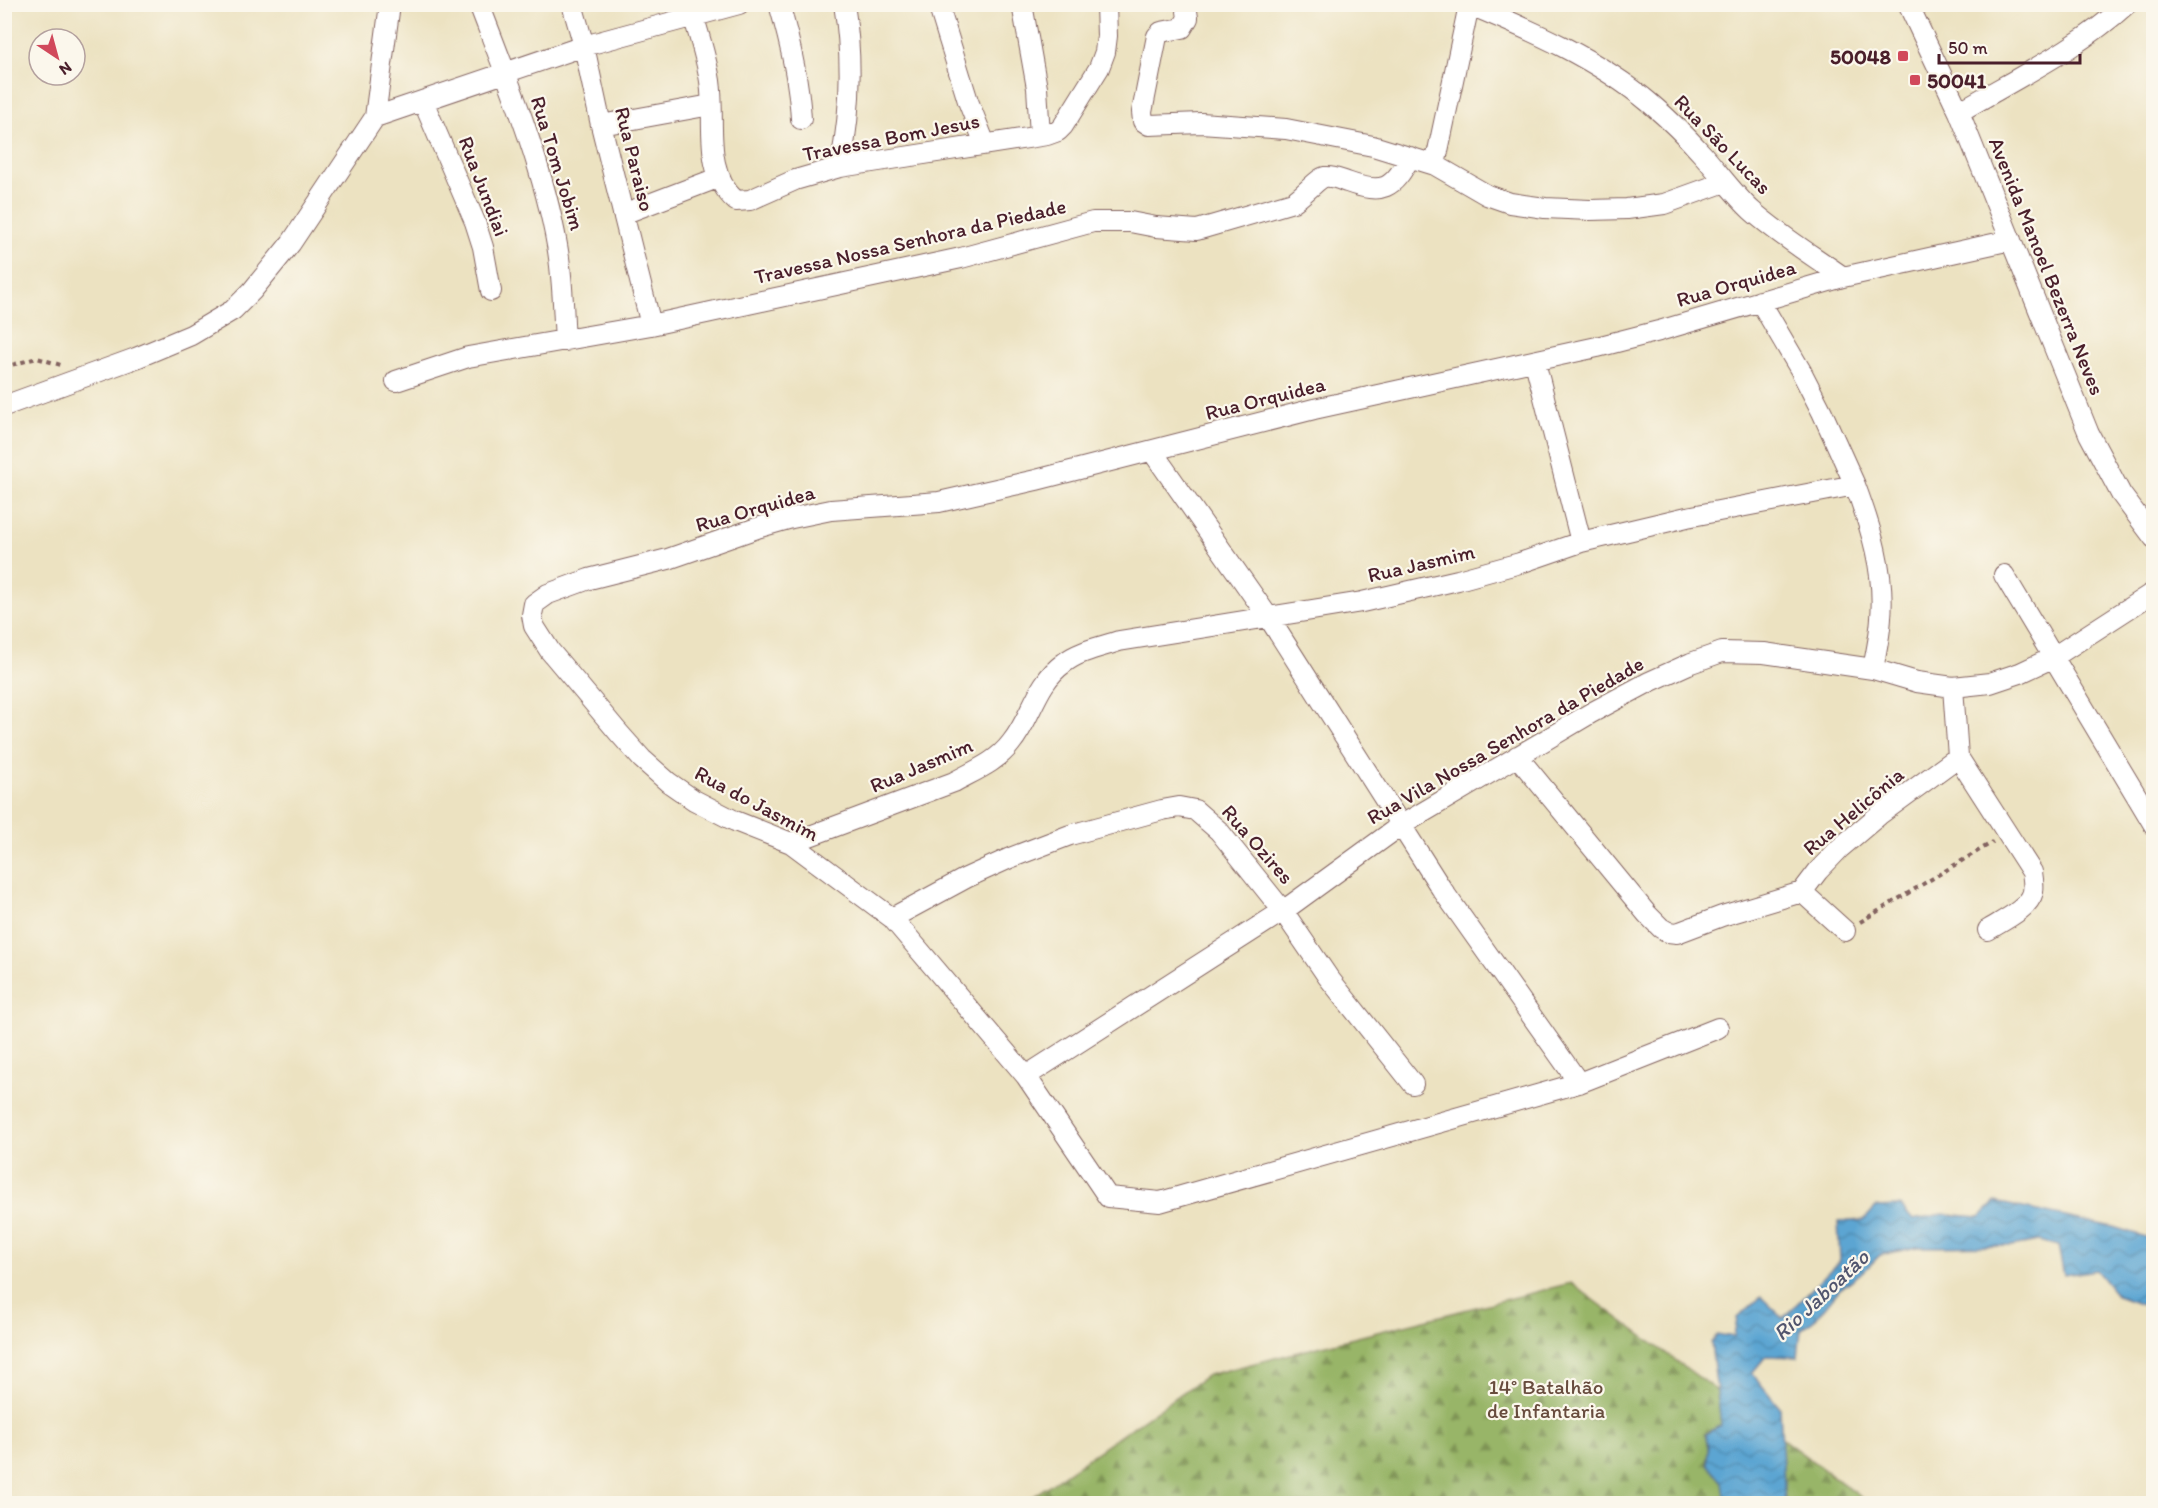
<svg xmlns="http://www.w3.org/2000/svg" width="2158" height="1508" viewBox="0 0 2158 1508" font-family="Itim,sans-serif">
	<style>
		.forest { fill: url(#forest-firs); stroke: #716a49; stroke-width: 1.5 }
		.water { fill: url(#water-waves); stroke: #52627e; stroke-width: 1.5 }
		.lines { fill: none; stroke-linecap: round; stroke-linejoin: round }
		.minor-casing { stroke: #836360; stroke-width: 22 }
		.path { stroke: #836360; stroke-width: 4; stroke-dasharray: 4.5 4.5; stroke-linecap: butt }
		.minor { stroke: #fff; stroke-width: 20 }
		.poi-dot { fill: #d1495b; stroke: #fbf7ec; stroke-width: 2 }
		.labels { text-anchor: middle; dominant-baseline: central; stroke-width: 4.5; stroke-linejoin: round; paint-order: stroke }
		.poi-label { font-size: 21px; font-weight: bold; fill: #4a1f2b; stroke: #fbf7ec; text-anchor: end }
		.street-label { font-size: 21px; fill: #4a1f2b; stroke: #fbf7ec }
		.park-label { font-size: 21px; fill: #684c3e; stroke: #fbf7ec }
		.water-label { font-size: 22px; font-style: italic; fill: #51556e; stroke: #fbf7ec }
	</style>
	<defs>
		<pattern id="forest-firs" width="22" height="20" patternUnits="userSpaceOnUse" patternTransform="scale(1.5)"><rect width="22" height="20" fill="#98b567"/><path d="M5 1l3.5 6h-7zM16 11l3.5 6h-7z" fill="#7e9355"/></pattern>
		<pattern id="water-waves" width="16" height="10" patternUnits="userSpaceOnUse" patternTransform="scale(1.5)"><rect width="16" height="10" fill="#5ba5d2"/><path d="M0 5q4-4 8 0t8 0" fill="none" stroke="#4d86ab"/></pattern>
	</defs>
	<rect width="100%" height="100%" fill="#fbf7ec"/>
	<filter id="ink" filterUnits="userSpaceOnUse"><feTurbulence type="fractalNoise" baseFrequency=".0167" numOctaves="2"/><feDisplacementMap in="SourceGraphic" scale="12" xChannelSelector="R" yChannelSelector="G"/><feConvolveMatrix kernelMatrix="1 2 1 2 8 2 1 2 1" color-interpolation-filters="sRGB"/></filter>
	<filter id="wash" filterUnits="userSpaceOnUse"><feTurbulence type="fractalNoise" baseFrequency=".008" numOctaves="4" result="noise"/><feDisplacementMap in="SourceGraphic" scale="24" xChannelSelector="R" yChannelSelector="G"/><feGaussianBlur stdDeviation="1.35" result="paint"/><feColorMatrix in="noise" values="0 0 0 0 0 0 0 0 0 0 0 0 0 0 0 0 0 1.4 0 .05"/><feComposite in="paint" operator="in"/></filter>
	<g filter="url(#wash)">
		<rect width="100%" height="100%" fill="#ece2c1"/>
		<!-- forest -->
		<path class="forest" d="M1571,1283l298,220 -847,1 186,-129z"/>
		<!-- water -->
		<path class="water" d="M1995,1202l118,25 40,12v70l-36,-13 -21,-26 -32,5 -6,-29 -19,-5 -28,5 -94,1 -37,8 -15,15 -26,20 -22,27 -16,13 -3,27 -32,-1 -14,17 28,35 5,95h-60l-3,-21 -15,-18 1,-17 -3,-13 16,-9 -10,-82 6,-9 17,3 3,-19 24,-21 22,21 57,-58 -2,-38 26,-2 12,-13 25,-1 12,14 29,-6 38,3z"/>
	</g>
	<g filter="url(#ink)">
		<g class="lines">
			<defs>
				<path id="minor" d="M479,4c29,76 64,161 78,241 6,32 6,64 8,96
					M572,4l12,42 17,79 50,200
					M690,4c7,26 16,51 20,77 6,40 -8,90 26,120l14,-1 45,-20 45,-13 207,-32 11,-4 5,-5 36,-58 6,-16 2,-16 -1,-32
					M779,4c11,38 20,76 22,115
					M938,4l30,97 17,43
					M1022,4l15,84 3,47
					M1186,4l2,14 -6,10 -21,4 -4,4 -15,76 1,9 6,4 52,-2 85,6 87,17 62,19 52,30 23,8 35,5 45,2 37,-1 37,-5 61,-22
					M1468,4c63,26 130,55 183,100 19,16 36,33 52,51 16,18 30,38 48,55 28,25 61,45 92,67
					M1908,4l51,108 130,322 32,60 33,44
					M423,101l52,121 8,25 8,44
					M1959,112c56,-33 120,-64 168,-108
					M375,117l15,-113
					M601,125l110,-20
					M1435,165l34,-160
					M840,167c11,-54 13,-108 4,-163
					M623,214l97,-37
					M1760,301l41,70 21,41 33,73
					M1535,362l46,180
					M396,381l72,-24 183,-32 310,-67 132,-36h37l26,5 41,3 96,-28c10,-6 25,-24 32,-25 8,-1 16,3 22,5 36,13 46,7 63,-25
					M4,406l132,-48 55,-23 42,-25 19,-19 39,-48 84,-126 209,-71 155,-42
					M1152,451l117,167 172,270 138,195
					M2004,575l150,250
					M1953,687l5,70 74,115c1,6 2,14 1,20 -4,17 -31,29 -45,38
					M1517,756l130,158 14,14 7,4 9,1 45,-17 80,-24 16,-21 22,-23 39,-33 79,-58
					M791,843l163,-61c20,-11 43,-20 57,-39 21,-25 24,-59 53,-80 15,-12 37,-16 55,-22l243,-39 96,-22 62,-17 61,-21 106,-25 168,-32c16,43 30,87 26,133 -1,17 -5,35 -8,51
					M1802,892l43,39
					M892,918l74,-40 44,-20 60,-23 92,-25 17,-3 16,3 24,21 64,80 45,66 85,107
					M1718,1028l-139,55 -419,119 -52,-5 -82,-121 -134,-158 -101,-75 -56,-22 -41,-21 -26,-18 -26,-23 -24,-27 -68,-81 -16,-25 -2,-11 2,-11 14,-10 41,-15 79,-20 89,-31 35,-10 39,-8 108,-8 97,-22 278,-71 283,-62 62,-16 184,-54 168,-37
					M1026,1076l257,-165 117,-85 191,-113 58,-31 42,-19 31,-11 42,1 109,16 44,13 36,5 37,-4 30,-10 32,-15 102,-66"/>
			</defs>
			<!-- minor casing -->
			<use href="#minor" class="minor-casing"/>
			<!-- path -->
			<path class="path" d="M4,367l33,-9 24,7
				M1860,922l133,-80"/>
			<!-- minor -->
			<use href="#minor" class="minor"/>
		</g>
	</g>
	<!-- markers -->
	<g class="poi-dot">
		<rect x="1897" y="50" width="12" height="12" rx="3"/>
		<rect x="1909" y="74" width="12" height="12" rx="3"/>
	</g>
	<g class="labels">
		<!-- poi labels -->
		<g class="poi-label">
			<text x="1891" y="56">50048</text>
			<text x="1927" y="80" text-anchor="start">50041</text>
		</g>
		<!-- street labels -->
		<g class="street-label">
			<text transform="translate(891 137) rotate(-11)">Travessa Bom Jesus</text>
			<text transform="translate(1723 144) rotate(46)">Rua São Lucas</text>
			<text transform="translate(635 159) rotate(76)">Rua Paraiso</text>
			<text transform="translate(558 163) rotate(73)">Rua Tom Jobim</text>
			<text transform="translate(484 186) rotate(69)">Rua Jundiai</text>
			<text transform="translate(910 241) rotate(-13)">Travessa Nossa Senhora da Piedade</text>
			<text transform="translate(2047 266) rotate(68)">Avenida Manoel Bezerra Neves</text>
			<text transform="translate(1736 283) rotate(-16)">Rua Orquidea</text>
			<text transform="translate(1265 398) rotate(-14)">Rua Orquidea</text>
			<text transform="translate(755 508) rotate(-16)">Rua Orquidea</text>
			<text transform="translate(1421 563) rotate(-13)">Rua Jasmim</text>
			<text transform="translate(1505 740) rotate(-30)">Rua Vila Nossa Senhora da Piedade</text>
			<text transform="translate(921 765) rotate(-23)">Rua Jasmim</text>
			<text transform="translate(757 803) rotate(28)">Rua do Jasmim</text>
			<text transform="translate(1853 811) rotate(-40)">Rua Helicônia</text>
			<text transform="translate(1258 844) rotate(49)">Rua Ozires</text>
		</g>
		<!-- park labels -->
		<g class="park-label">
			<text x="1546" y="1386">14° Batalhão<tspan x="1546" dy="24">de Infantaria</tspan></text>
		</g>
		<!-- water labels -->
		<g class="water-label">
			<text transform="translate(1821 1295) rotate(-43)">Rio Jaboatão</text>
		</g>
	</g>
	<!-- margin -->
	<rect width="2158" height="1508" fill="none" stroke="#fbf7ec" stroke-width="24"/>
	<!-- north arrow -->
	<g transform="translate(57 57) rotate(144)"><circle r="28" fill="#fbf7ec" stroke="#b4a19f" stroke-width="1.5"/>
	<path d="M0-4.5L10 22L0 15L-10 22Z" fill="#d1495b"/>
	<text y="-9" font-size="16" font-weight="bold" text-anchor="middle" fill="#4a1f2b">N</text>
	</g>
	<!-- scale -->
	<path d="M1939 54v9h141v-9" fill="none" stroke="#4a1f2b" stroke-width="3"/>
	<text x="1948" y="54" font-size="18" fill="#4a1f2b" stroke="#fbf7ec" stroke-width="4.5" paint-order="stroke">50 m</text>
</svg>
